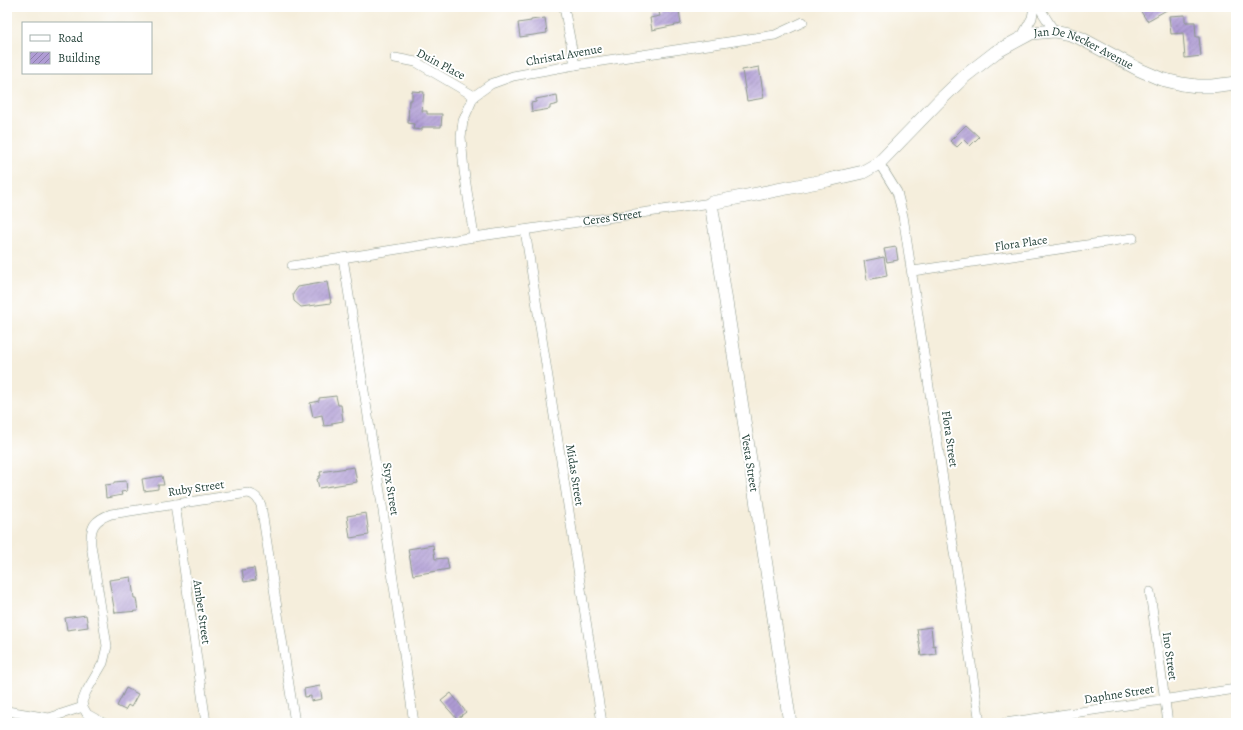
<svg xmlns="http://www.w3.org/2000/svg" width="1243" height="730" viewBox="0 0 1243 730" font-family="Alegreya,serif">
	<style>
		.building { fill: url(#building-hatch) }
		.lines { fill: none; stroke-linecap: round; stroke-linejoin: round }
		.street-casing { stroke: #8a9688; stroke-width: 10 }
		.secondary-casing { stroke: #8a9688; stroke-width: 14 }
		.street { stroke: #fff; stroke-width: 9 }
		.secondary { stroke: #fff; stroke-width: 13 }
		.labels { text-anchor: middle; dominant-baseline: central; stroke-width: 4; stroke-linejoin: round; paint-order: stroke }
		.street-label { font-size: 12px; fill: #1f3d34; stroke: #fff }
	</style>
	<defs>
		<pattern id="building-hatch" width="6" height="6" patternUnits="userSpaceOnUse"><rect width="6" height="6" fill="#af9cd4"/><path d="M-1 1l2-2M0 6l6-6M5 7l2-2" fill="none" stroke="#8e80ad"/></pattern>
	</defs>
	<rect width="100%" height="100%" fill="#fff"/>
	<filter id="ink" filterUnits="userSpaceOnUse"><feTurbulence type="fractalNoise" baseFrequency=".025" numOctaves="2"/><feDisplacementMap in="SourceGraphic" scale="8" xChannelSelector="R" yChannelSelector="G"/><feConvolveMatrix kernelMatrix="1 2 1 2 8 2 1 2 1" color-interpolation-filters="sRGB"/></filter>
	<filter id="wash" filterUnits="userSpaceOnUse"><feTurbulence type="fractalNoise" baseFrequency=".012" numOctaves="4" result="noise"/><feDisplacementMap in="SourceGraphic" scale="16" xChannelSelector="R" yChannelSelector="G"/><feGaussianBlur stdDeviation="0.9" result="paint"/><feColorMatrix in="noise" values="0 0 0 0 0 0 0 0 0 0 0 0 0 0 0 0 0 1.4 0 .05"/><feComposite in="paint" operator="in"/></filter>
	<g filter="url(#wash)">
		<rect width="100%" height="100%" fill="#f5eedc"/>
		<g id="blocks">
			<!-- building -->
			<path class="building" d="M1138,7h34l-25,14z
				M668,10v2l11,-2 2,14 -29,6 -2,-12 10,-2 -1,-4z
				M1185,15v7h10l1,15h3l2,19 -16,2 -2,-25 -12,1 -2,-18z
				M545,18l2,15 -27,4 -2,-14 13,-2v-1z
				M759,67l5,31 -17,3 -5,-31z
				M412,91l12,1 -2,19h5v3h15l-1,13h-19v3l-9,-1 1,-5 -6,-1 1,-23h3z
				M557,95l1,9 -8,2v3l-18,3 -1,-9 5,-1v-3z
				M966,125l13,12 -9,9 -6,-6 -7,7 -7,-6z
				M896,247l2,13 -11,2 -3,-13z
				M884,257l3,19 -20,4 -3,-19z
				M327,282l4,21 -30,4 -7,-6 -1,-7 5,-7z
				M336,396l2,9h3l2,16 -11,2v2l-8,1 -2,-11 -9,2 -3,-14 9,-2v-3z
				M354,467l3,15 -38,6 -2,-9 2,-1v-2h2l-1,-4z
				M162,476l2,9h-6v4l-14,2 -2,-12z
				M126,481l1,10 -6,1 1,3 -16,3 -1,-13 9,-1v-2z
				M366,513l3,22 -19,3 -3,-22z
				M433,545l2,14 12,-1 2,11 -36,6 -5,-26z
				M254,568l2,12 -12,2 -2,-12z
				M131,577l3,21h2l2,13 -23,2 -6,-33z
				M86,615l2,12 -21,3 -2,-12z
				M931,627l2,19 2,-1 1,9 -15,2 -4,-27z
				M320,686l2,13 -11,2v-5l-6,1 -1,-8z
				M126,688l12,6 -7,13 -3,-2 -3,5 -8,-4z
				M451,693l15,19 -9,7 -16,-18z"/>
		</g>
	</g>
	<g filter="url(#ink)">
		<use href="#blocks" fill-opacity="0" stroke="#8a9688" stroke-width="1"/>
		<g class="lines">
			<defs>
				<g id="street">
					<path d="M564,7l11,58"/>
					<path d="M1039,7l15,24"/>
					<path d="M1021,38l11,-20 2,-11"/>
					<path d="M395,58l21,4 58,34"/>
					<path d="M879,163l18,29 6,24 77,507"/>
					<path d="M525,230l77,493"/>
					<path d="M474,237l-10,-66 -3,-34 2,-16 11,-25 17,-12 22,-8 62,-11 200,-30 28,-13"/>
					<path d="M343,258l40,253 31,212"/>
					<path id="s1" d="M292,266l182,-29 237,-34"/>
					<path d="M913,271l220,-33"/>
					<path d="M175,504l31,219"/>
					<path d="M1150,592l18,131"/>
					<path d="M7,711l42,7 34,-11"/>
					<path d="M103,723l-16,-9 -4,-7 -1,-5 4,-10 17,-29 4,-17 -16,-101c-1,-18 3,-25 20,-31l137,-21c7,2 10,5 13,12l34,218"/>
					<path d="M1005,723l231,-34"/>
				</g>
				<g id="secondary">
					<path id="s2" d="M790,723l-79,-520 117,-23 35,-8 16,-9 59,-61 27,-26 31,-24 35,-19 23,-2 15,3 11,4 60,32 21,9 21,5 15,2h15l24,-3"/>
				</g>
			</defs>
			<!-- street casing -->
			<use href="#street" class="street-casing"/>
			<!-- secondary casing -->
			<use href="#secondary" class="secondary-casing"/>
			<!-- street -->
			<use href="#street" class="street"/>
			<!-- secondary -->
			<use href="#secondary" class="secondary"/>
		</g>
	</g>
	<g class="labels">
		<!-- street labels -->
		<g class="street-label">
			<text stroke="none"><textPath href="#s2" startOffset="957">Jan De Necker Avenue</textPath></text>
			<text transform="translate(564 55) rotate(-10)">Christal Avenue</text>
			<text transform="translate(441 64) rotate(28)">Duin Place</text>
			<text stroke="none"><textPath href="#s1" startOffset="324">Ceres Street</textPath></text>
			<text transform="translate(1021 243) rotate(-8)">Flora Place</text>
			<text transform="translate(950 439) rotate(82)">Flora Street</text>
			<text transform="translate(750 463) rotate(81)">Vesta Street</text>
			<text transform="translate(575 475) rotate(81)">Midas Street</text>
			<text transform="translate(196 488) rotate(-8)">Ruby Street</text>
			<text transform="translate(391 489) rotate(81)">Styx Street</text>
			<text transform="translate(202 612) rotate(82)">Amber Street</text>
			<text transform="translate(1170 656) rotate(82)">Ino Street</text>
			<text transform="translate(1119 694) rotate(-9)">Daphne Street</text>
		</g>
	</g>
	<!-- margin -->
	<rect width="1243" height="730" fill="none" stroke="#fff" stroke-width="24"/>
	<!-- legend -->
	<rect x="22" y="22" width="130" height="52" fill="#ffffff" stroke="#a5b1ae"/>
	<rect x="30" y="35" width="20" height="6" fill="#ffffff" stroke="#a5b1ae"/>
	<text x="58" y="42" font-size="12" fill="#1f3d34">Road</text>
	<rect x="30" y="52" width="20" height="12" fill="url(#building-hatch)" stroke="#a5b1ae"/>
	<text x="58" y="62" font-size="12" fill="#1f3d34">Building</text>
</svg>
